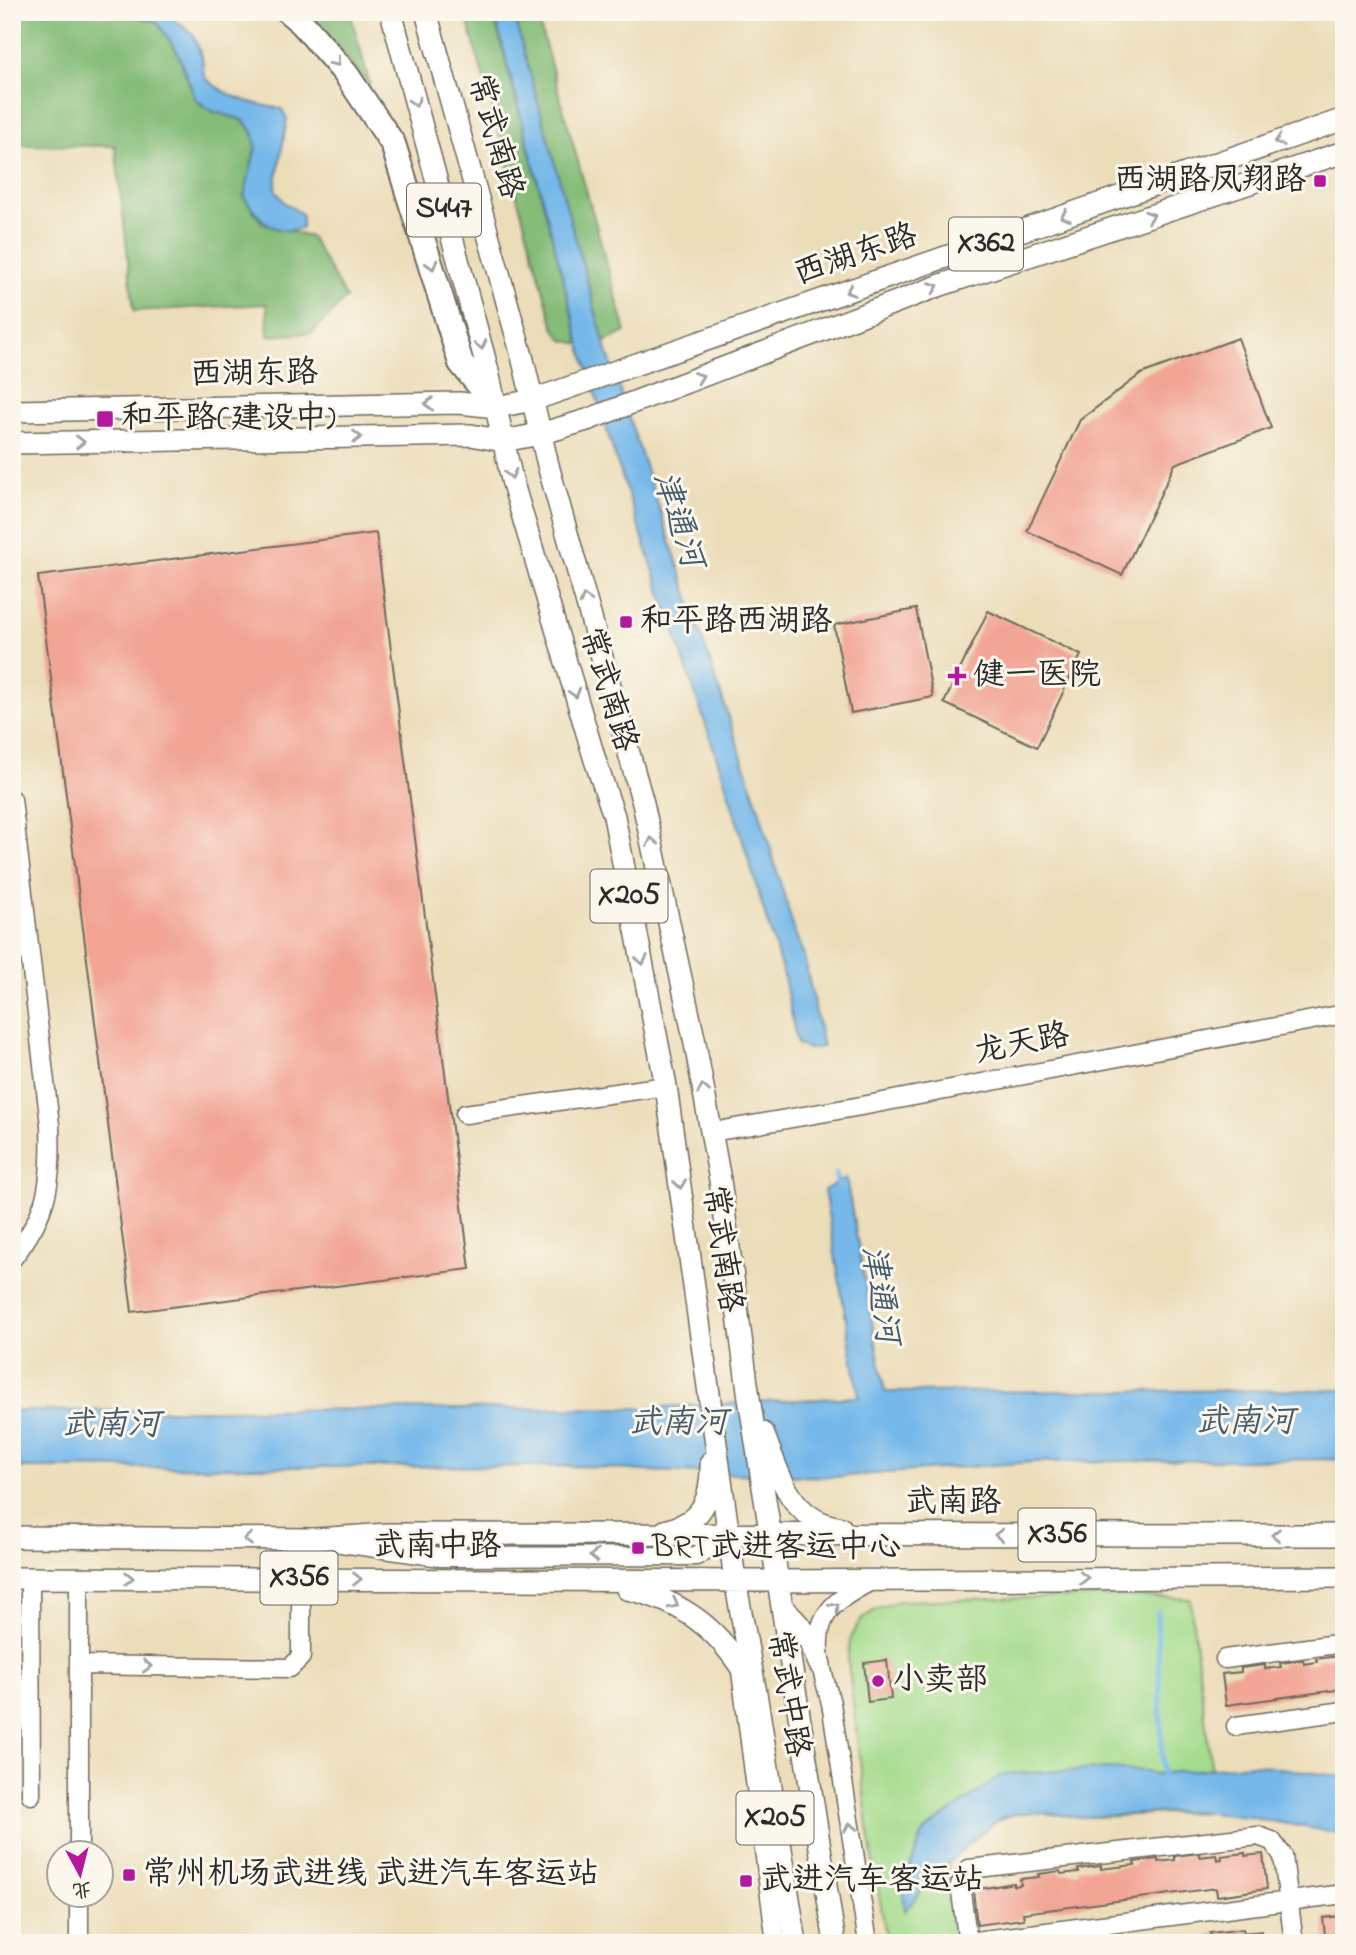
<svg xmlns="http://www.w3.org/2000/svg" width="1356" height="1955" viewBox="0 0 1356 1955" font-family="'Indie Flower','LXGW WenKai TC',sans-serif">
	<style>
		.green { fill: #a5dc8d; stroke: #68845c; stroke-width: 2 }
		.forest { fill: #84bc78; stroke: #587452; stroke-width: 2 }
		.water { fill: #74b8ea; stroke: #50728a; stroke-width: 2 }
		.lines { fill: none; stroke-linecap: round; stroke-linejoin: round }
		.stream { stroke: #74b8ea; stroke-width: 5 }
		.building { fill: #f2a594 }
		.minor-casing { stroke: #6f695d; stroke-width: 21 }
		.major-casing { stroke: #6f695d; stroke-width: 24 }
		.highway-casing { stroke: #6f695d; stroke-width: 28 }
		.minor { stroke: #fff; stroke-width: 18 }
		.major { stroke: #fff; stroke-width: 21 }
		.highway { stroke: #fff; stroke-width: 24 }
		.oneway { stroke: #a0a0a0 }
		.poi-dot { fill: #b5179e; stroke: #fbf7ec; stroke-width: 2.5 }
		.labels { text-anchor: middle; dominant-baseline: central; stroke-width: 6; stroke-linejoin: round; paint-order: stroke }
		.shield { fill: #fbf7ec; stroke: #696865; stroke-width: 2 }
		.shield-label { font-size: 30px; font-weight: bold; fill: #2b2b2b }
		.street-label { font-size: 32px; fill: #2b2b2b; stroke: #fbf7ec }
		.poi-label { font-size: 32px; fill: #2b2b2b; stroke: #fbf7ec; text-anchor: start }
		.water-label { font-size: 33px; font-style: italic; fill: #455c6e; stroke: #fbf7ec }
	</style>
	<rect width="100%" height="100%" fill="#fbf7ec"/>
	<filter id="ink" filterUnits="userSpaceOnUse"><feTurbulence type="fractalNoise" baseFrequency=".0143" numOctaves="2"/><feDisplacementMap in="SourceGraphic" scale="14" xChannelSelector="R" yChannelSelector="G"/><feConvolveMatrix kernelMatrix="1 2 1 2 8 2 1 2 1" color-interpolation-filters="sRGB"/></filter>
	<filter id="wash" filterUnits="userSpaceOnUse"><feTurbulence type="fractalNoise" baseFrequency=".00686" numOctaves="4" result="noise"/><feDisplacementMap in="SourceGraphic" scale="28" xChannelSelector="R" yChannelSelector="G"/><feGaussianBlur stdDeviation="1.57" result="paint"/><feColorMatrix in="noise" values="0 0 0 0 0 0 0 0 0 0 0 0 0 0 0 0 0 1.4 0 .05"/><feComposite in="paint" operator="in"/></filter>
	<g filter="url(#wash)">
		<rect width="100%" height="100%" fill="#ecddb9"/>
		<!-- green -->
		<path class="green" d="M1126,1596l64,3 27,214c-43,-3 -86,4 -129,4 -29,0 -58,-11 -86,1 -15,7 -41,33 -54,45l11,80h-72l-19,-116 -20,-166c0,-38 18,-50 51,-60z"/>
		<!-- forest -->
		<path class="forest" d="M12,12h113l32,10 20,29 19,49 16,11 31,9 10,13 3,13 -12,51 18,26 49,14 35,61 -34,35 -44,3 -1,-32 -133,7 -19,-165 -103,-1z
			M305,12h45l20,73z
			M465,12h28l87,332 -17,-4 -9,-12z
			M512,12h24l90,320 -22,10z"/>
		<!-- water -->
		<path class="water" d="M125,12h39l29,22 9,23 2,20c23,21 48,27 78,32l5,10 -12,70 10,14 17,11v14c-30,9 -42,-9 -58,-31l12,-51 -3,-14 -10,-12 -31,-9 -16,-11 -19,-49 -20,-29z
			M494,12h19l91,330 154,464 37,127 9,23 19,91 -15,2 -11,-5 -13,-67 -58,-192 -113,-335 -33,-106z
			M846,1178l39,214 459,-2v69l-312,3 -198,15 -191,-6 -59,-5 -572,2v-57l627,-3 220,-11 -35,-207z
			M1253,1764l91,13v57l-96,-17 -56,-6 -107,6 -42,-4h-22l-21,5 -31,26 -40,37 -24,30 -3,-24 22,-56 79,-57 100,-5 44,2 8,3z"/>
		<g class="lines">
			<!-- stream -->
			<path class="stream" d="M836,1174l2,15
				M1157,1612l6,169"/>
		</g>
		<g id="blocks">
			<!-- building -->
			<path class="building" d="M1238,338l33,90 -96,36 -53,111 -95,-44 53,-111 61,-46z
				M376,533l94,736 -338,43 -94,-736z
				M916,609l17,88 -82,16 -17,-88z
				M988,611l93,44 -44,92 -93,-44z
				M1339,1656v4l5,-1v30l-118,16 -4,-31 19,-2v-4l24,-3v4l16,-2 -1,-4 23,-3 1,4 13,-2 -1,-3z
				M887,1660l4,39 -23,3 -4,-39z
				M1199,1853l1,4 16,-2 1,5 5,-1 -1,-3 24,-3v3l18,-2 4,35 -50,7 -1,-8 -193,25 1,6 -47,6 -4,-35 41,-7v3l7,-1 -1,-6 19,-2 -1,-3 22,-3 1,3 18,-2 -1,-3 23,-3v3l34,-4 -1,-3 24,-3v3l17,-2v-4z
				M1341,1913h3v30h-18l-3,-25 18,-2z
				M1243,1929l1,4 17,-2 2,12h-67l-1,-4 16,-2 -1,-4z
				M1152,1937l1,6h-28v-2z"/>
		</g>
	</g>
	<g filter="url(#ink)">
		<use href="#blocks" fill-opacity="0" stroke="#6f695d" stroke-width="2"/>
		<g class="lines">
			<defs>
				<path id="minor" d="M12,799l38,326c2,58 -1,87 -38,134
					M465,1114l201,-28
					M712,1132l155,-27 477,-91
					M341,1543l100,14 255,-1 34,-21
					M30,1578l1,217
					M79,1578v276
					M1225,1659l119,-16
					M740,1664l36,279
					M79,1665l211,3 11,-11v-79
					M1236,1726l108,-15
					M79,1896v47
					M968,1942l376,-48
					M868,1943l-37,-240c-7,-26 -20,-60 -6,-86 10,-18 32,-28 48,-37
					M968,1943l-8,-58 9,-16 289,-33 14,5 11,15 11,87"/>
				<path id="major" d="M391,12l96,355 25,113 83,280 19,56 52,270 69,494 21,113 40,250
					M426,12l96,344 27,113 94,334 51,235 26,142 29,218 86,545
					M12,411l447,-8 38,4 36,-7 811,-281
					M12,443l459,-8 32,6 37,-7 47,-14 354,-135 403,-133
					M763,1433c17,42 27,88 78,95
					M665,1531c38,-9 47,-32 46,-69
					M12,1537l304,2 72,-5 956,1
					M12,1578l766,3 566,-4
					M627,1589c57,12 94,42 123,93
					M782,1606l24,27 14,32"/>
				<path id="highway" d="M289,12l13,11 44,51 47,70 68,219 36,44"/>
			</defs>
			<!-- minor casing -->
			<use href="#minor" class="minor-casing"/>
			<!-- major casing -->
			<use href="#major" class="major-casing"/>
			<!-- highway casing -->
			<use href="#highway" class="highway-casing"/>
			<!-- minor -->
			<use href="#minor" class="minor"/>
			<!-- major -->
			<use href="#major" class="major"/>
			<!-- highway -->
			<use href="#highway" class="highway"/>
		</g>
		<!-- one-way arrows -->
		<defs><path id="oneway-chevron" d="M-2-3.5L2.5 0L-2 3.5" fill="none" stroke-width="1.6" stroke-linecap="round" stroke-linejoin="round" transform="scale(1.75)"/></defs>
		<g class="oneway">
			<use href="#oneway-chevron" transform="translate(336 62) rotate(49)"/>
			<use href="#oneway-chevron" transform="translate(415 102) rotate(75)"/>
			<use href="#oneway-chevron" transform="translate(1279 141) rotate(161)"/>
			<use href="#oneway-chevron" transform="translate(1065 216) rotate(161)"/>
			<use href="#oneway-chevron" transform="translate(1150 216) rotate(-18)"/>
			<use href="#oneway-chevron" transform="translate(432 265) rotate(74)"/>
			<use href="#oneway-chevron" transform="translate(934 287) rotate(-20)"/>
			<use href="#oneway-chevron" transform="translate(850 291) rotate(161)"/>
			<use href="#oneway-chevron" transform="translate(481 345) rotate(75)"/>
			<use href="#oneway-chevron" transform="translate(699 377) rotate(-21)"/>
			<use href="#oneway-chevron" transform="translate(429 404) rotate(179)"/>
			<use href="#oneway-chevron" transform="translate(357 437) rotate(-1)"/>
			<use href="#oneway-chevron" transform="translate(80 442) rotate(-1)"/>
			<use href="#oneway-chevron" transform="translate(511 474) rotate(77)"/>
			<use href="#oneway-chevron" transform="translate(585 599) rotate(-106)"/>
			<use href="#oneway-chevron" transform="translate(575 693) rotate(73)"/>
			<use href="#oneway-chevron" transform="translate(652 842) rotate(-102)"/>
			<use href="#oneway-chevron" transform="translate(642 960) rotate(79)"/>
			<use href="#oneway-chevron" transform="translate(703 1089) rotate(-101)"/>
			<use href="#oneway-chevron" transform="translate(680 1184) rotate(82)"/>
			<use href="#oneway-chevron" transform="translate(999 1535) rotate(180)"/>
			<use href="#oneway-chevron" transform="translate(1276 1535) rotate(180)"/>
			<use href="#oneway-chevron" transform="translate(248 1539) rotate(-180)"/>
			<use href="#oneway-chevron" transform="translate(594 1556) rotate(180)"/>
			<use href="#oneway-chevron" transform="translate(129 1578)"/>
			<use href="#oneway-chevron" transform="translate(1084 1578)"/>
			<use href="#oneway-chevron" transform="translate(357 1579)"/>
			<use href="#oneway-chevron" transform="translate(674 1604) rotate(27)"/>
			<use href="#oneway-chevron" transform="translate(835 1607) rotate(-47)"/>
			<use href="#oneway-chevron" transform="translate(147 1666) rotate(1)"/>
			<use href="#oneway-chevron" transform="translate(850 1827) rotate(-99)"/>
		</g>
	</g>
	<!-- markers -->
	<g class="poi-dot">
		<rect x="1313" y="174" width="14" height="14" rx="3.5"/>
		<rect x="96" y="410" width="18" height="18" rx="3.5"/>
		<rect x="619" y="615" width="14" height="14" rx="3.5"/>
		<path d="M953.5 665.5h7v7h7v7h-7v7h-7v-7h-7v-7h7z"/>
		<rect x="631" y="1541" width="14" height="14" rx="3.5"/>
		<circle cx="878" cy="1681" r="7"/>
		<rect x="122" y="1868" width="14" height="14" rx="3.5"/>
		<rect x="739" y="1874" width="14" height="14" rx="3.5"/>
	</g>
	<g class="labels">
		<!-- shield labels -->
		<g class="shield">
			<rect x="407" y="183.5" width="74" height="53" rx="5"/>
			<rect x="949" y="217.5" width="74" height="53" rx="5"/>
			<rect x="590.5" y="869.5" width="77" height="53" rx="5"/>
			<rect x="1018.5" y="1508.5" width="77" height="53" rx="5"/>
			<rect x="260.5" y="1551.5" width="77" height="53" rx="5"/>
			<rect x="736.5" y="1791.5" width="77" height="53" rx="5"/>
		</g>
		<g class="shield-label">
			<text x="444" y="210">S447</text>
			<text x="986" y="244">X362</text>
			<text x="629" y="896">X205</text>
			<text x="1057" y="1535">X356</text>
			<text x="299" y="1578">X356</text>
			<text x="775" y="1818">X205</text>
		</g>
		<!-- street labels -->
		<g class="street-label">
			<text transform="translate(494 137) rotate(74)">常武南路</text>
			<text transform="translate(856 256) rotate(-19)">西湖东路</text>
			<text transform="translate(254 375) rotate(-1)">西湖东路</text>
			<text transform="translate(607 690) rotate(73)">常武南路</text>
			<text transform="translate(1022 1045) rotate(-11)">龙天路</text>
			<text transform="translate(721 1249) rotate(82)">常武南路</text>
			<text x="953" y="1503">武南路</text>
			<text x="437" y="1547">武南中路</text>
			<text transform="translate(787 1694) rotate(81)">常武中路</text>
		</g>
		<!-- poi labels -->
		<g class="poi-label">
			<text x="1306" y="181" text-anchor="end">西湖路凤翔路</text>
			<text x="121" y="419">和平路(建设中)</text>
			<text x="640" y="622">和平路西湖路</text>
			<text x="973" y="676">健一医院</text>
			<text x="652" y="1548">BRT武进客运中心</text>
			<text x="892" y="1681">小卖部</text>
			<text x="143" y="1875">常州机场武进线 武进汽车客运站</text>
			<text x="760" y="1881">武进汽车客运站</text>
		</g>
		<!-- water labels -->
		<g class="water-label">
			<text transform="translate(677 520) rotate(72)">津通河</text>
			<text transform="translate(879 1295) rotate(81)">津通河</text>
			<text x="1245" y="1423">武南河</text>
			<text x="678" y="1424">武南河</text>
			<text x="111" y="1426">武南河</text>
		</g>
	</g>
	<!-- margin -->
	<rect width="1356" height="1955" fill="none" stroke="#fbf7ec" stroke-width="42"/>
	<!-- north arrow -->
	<g transform="translate(80 1874) rotate(173)"><circle r="33" fill="#fbf7ec" stroke="#a8a59f" stroke-width="2"/>
	<path d="M0-5L12 26L0 18L-12 26Z" fill="#b5179e"/>
	<text y="-10" font-size="19" font-weight="bold" text-anchor="middle" fill="#2b2b2b">北</text>
	</g>
</svg>
